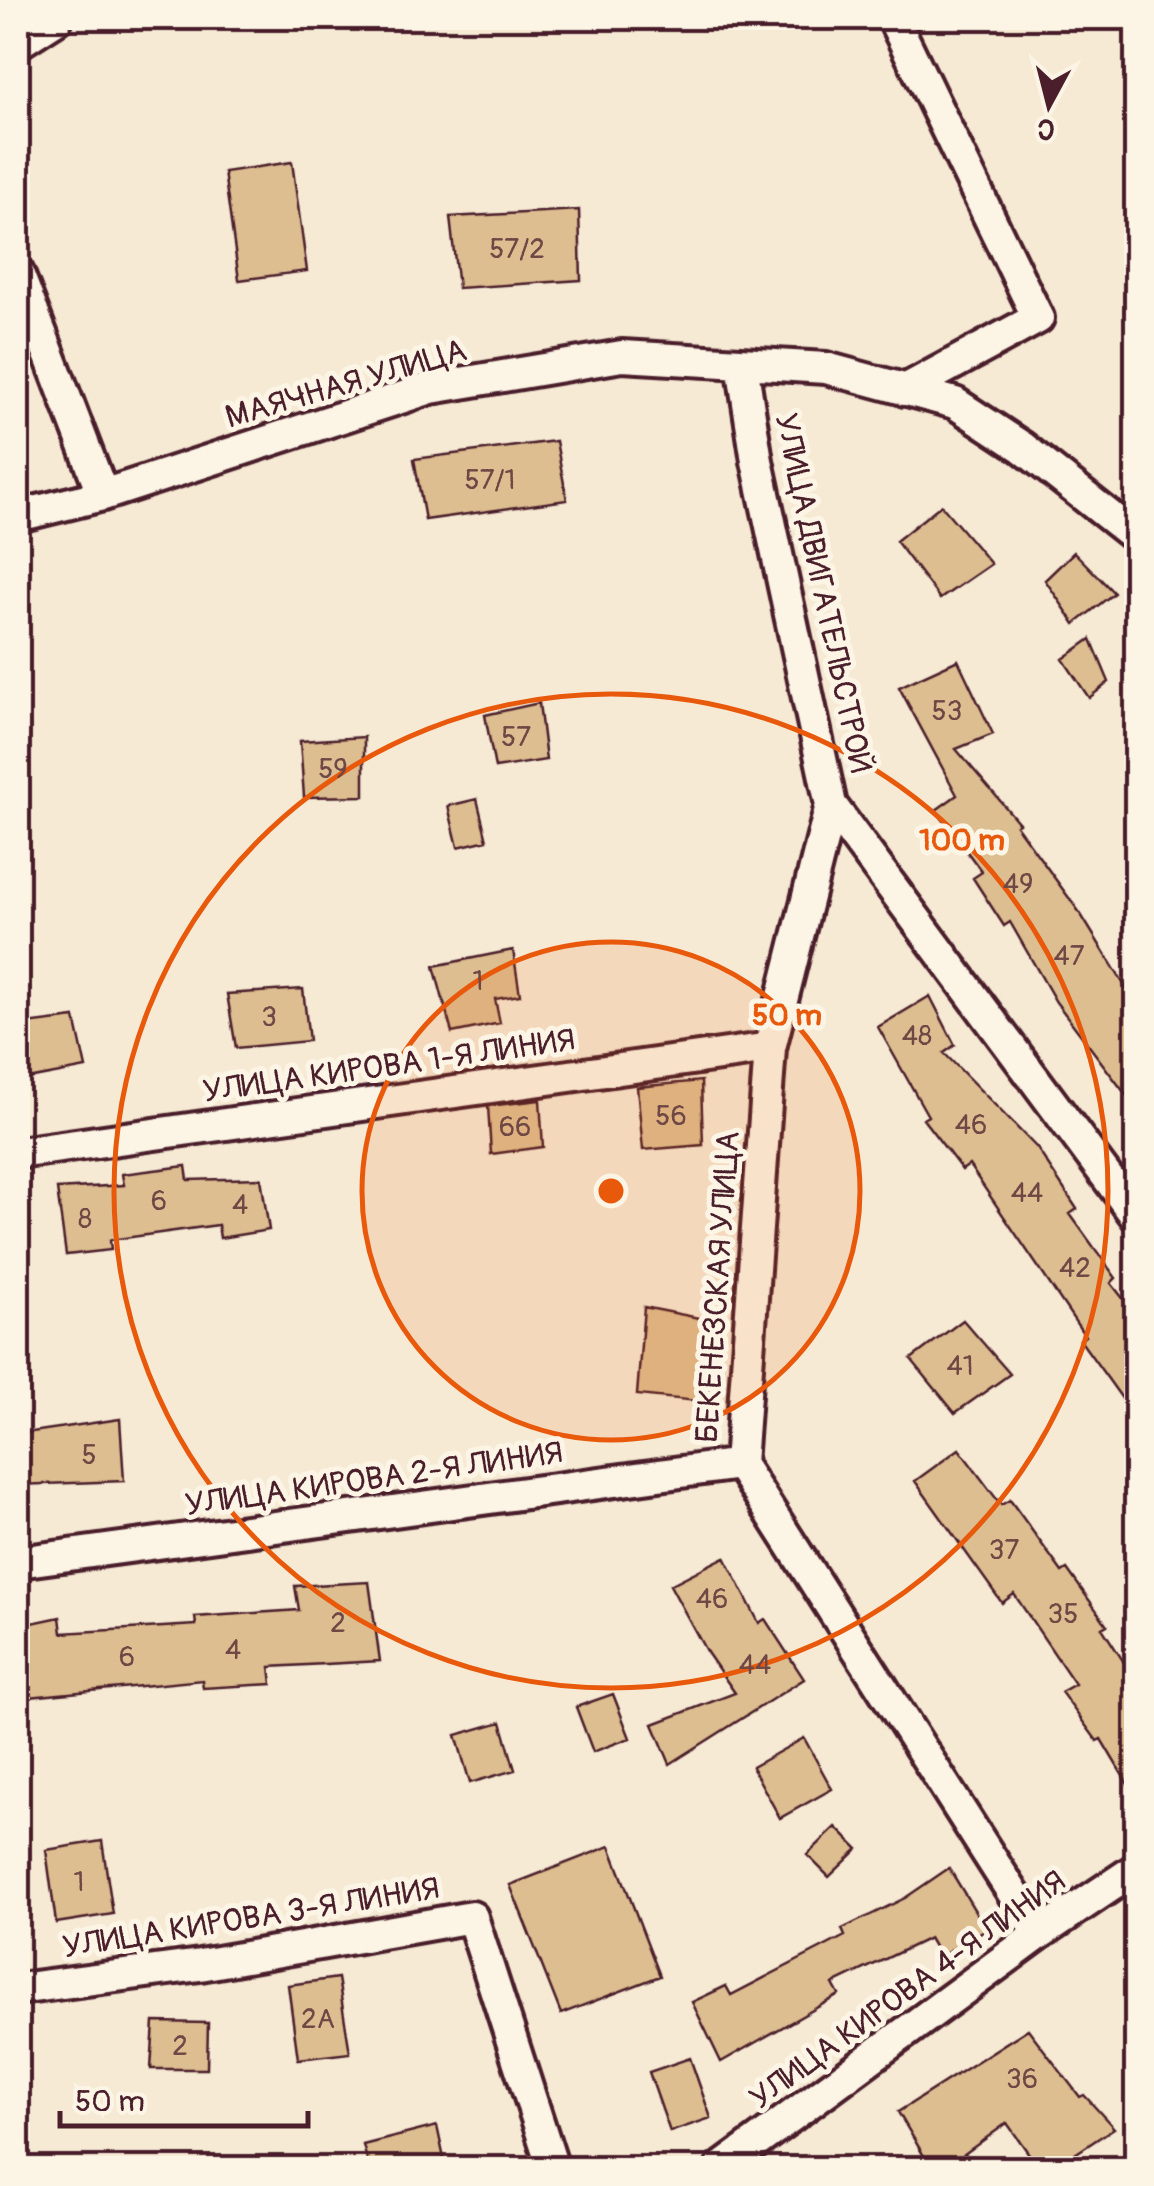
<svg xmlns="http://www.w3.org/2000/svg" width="1154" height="2186" viewBox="0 0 1154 2186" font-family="Pangolin,sans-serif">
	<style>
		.building { fill: #ddbe90; stroke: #4a1f2b; stroke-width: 2.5 }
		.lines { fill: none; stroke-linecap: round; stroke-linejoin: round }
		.minor-casing { stroke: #4a1f2b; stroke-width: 38 }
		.minor { stroke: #fcf5e5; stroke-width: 30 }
		.ring { fill: none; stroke: #e8590c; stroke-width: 5 }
		.labels { text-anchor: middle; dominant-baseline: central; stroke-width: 10; stroke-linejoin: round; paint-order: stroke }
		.number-label { font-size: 28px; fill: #6f4744 }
		.street-label { font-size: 32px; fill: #4a1f2b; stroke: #fcf5e5 }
		.centre { fill: #e8590c; stroke: #fcf5e5; stroke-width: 5 }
		.ring-label { font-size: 30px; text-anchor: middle; font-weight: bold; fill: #e8590c; stroke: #fcf5e5; stroke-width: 10; stroke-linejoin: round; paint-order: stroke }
	</style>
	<rect width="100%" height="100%" fill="#f6ead4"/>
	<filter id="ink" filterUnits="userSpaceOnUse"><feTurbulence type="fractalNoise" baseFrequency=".01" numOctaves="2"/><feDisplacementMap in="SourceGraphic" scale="20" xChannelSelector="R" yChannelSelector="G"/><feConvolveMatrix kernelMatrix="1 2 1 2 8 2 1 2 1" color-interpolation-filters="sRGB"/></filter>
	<g filter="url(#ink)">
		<!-- building -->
		<path class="building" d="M292,162l15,109 -68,9 -15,-108z
			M579,210l2,70 -123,8 -8,-71z
			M556,441l11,59 -142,20 -11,-61z
			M941,505l50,59 -51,35 -44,-58z
			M1074,552l40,41 -39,31 -30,-44z
			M1091,639l18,43 -20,16 -26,-39z
			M958,660l35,74 -37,15 63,74 -3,2 64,88 56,91v104l-80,-106 -46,-80 -6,4 -31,-48 9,-6 -46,-62 21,-15 -58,-108z
			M539,703l7,57 -51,8 -10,-53z
			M364,737v59l-60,1 -4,-56z
			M477,799l10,41 -29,7 -10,-41z
			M513,950l7,45 -25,4 5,24 -48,10 -18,-67z
			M303,989l6,52 -73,7 -9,-54z
			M930,996l25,49 -11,8 93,95 40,61 -7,5 46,64 -5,5 25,32v103l-56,-78 5,-4 -116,-171 -7,5 -39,-51 5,-3 -50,-89z
			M75,1018l11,50 -68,13v-56z
			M701,1081l2,64 -60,5 -6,-63z
			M540,1100l3,47 -52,7 -3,-48z
			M186,1166l2,14 73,-2 8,52 -49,8 -2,-13 -108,15 1,10 -45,5 -9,-66 67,-4 -2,-11z
			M644,1307l70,14 -7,81 -70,-7z
			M963,1320l47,54 -55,39 -44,-54z
			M120,1419l4,62 -106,4v-51z
			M959,1449l42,56 9,-5 52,72 5,-3 40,56 -5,3 34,53v117l-35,-59 -4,2 -36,-49 14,-8 -61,-90 -12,9 -87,-122z
			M725,1557l34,66 6,-4 39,60 -134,85 -17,-40 82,-31 -29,-42 -36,-66z
			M369,1582l11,79 -110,6 2,17 -69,4 -1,-8 -184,18v-72l42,-9 2,16 134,-8 -1,-8 104,-7 -4,-24z
			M613,1694l17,44 -37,14 -17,-45z
			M501,1722l14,48 -45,13 -14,-48z
			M804,1738l28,51 -52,29 -28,-51z
			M836,1827l22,22 -29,28 -22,-22z
			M102,1841l11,73 -57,9 -10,-73z
			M610,1846l50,130 -99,38 -51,-129z
			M949,1868l37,61 -46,28 -11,-19 -96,46 6,11 -118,67 -29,-60 34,-16 5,9 114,-59 -3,-7 63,-31z
			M338,1978l12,75 -52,6 -10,-74z
			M154,2022l54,1 -1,46h-56z
			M1028,2029l52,68 4,-2 30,33 -60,40h-15l-32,-45 -62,45h-14l-33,-56z
			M690,2058l21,60 -41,14 -21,-60z
			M437,2126l9,42h-77l-6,-23z"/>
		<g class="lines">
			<defs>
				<path id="minor" d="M893,18l145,300 -133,72
					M18,43l39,-25
					M18,273l85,222
					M742,364l15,97 74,344 305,411
					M18,516l85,-21 328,-107 191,-32 204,12 129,35 67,44 114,90
					M831,805l-61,243 -30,416 299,470
					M18,1153l752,-105
					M18,1562l722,-98
					M18,1989l182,-24 272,-48 81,251
					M721,2168l318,-234 97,-65"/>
			</defs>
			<!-- minor casing -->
			<use href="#minor" class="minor-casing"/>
			<!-- minor -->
			<use href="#minor" class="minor"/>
		</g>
	</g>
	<!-- distance rings -->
	<circle cx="611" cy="1191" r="249" fill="#e8590c" fill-opacity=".12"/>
	<g class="ring">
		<circle cx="611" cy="1191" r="249"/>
		<circle cx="611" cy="1191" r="497"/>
	</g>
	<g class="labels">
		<!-- number labels -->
		<g class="number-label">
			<text x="517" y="249">57/2</text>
			<text x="490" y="480">57/1</text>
			<text x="947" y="711">53</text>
			<text x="516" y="737">57</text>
			<text x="333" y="769">59</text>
			<text x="1018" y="884">49</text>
			<text x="1069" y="956">47</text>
			<text x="478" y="981">1</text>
			<text x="269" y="1017">3</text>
			<text x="917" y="1036">48</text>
			<text x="671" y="1116">56</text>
			<text x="971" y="1125">46</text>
			<text x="515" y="1127">66</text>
			<text x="1027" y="1193">44</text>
			<text x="159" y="1201">6</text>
			<text x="240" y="1205">4</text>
			<text x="85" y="1219">8</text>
			<text x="1075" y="1268">42</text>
			<text x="960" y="1366">41</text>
			<text x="89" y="1455">5</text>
			<text x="1004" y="1550">37</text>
			<text x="712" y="1599">46</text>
			<text x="1063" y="1614">35</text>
			<text x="338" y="1623">2</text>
			<text x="233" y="1650">4</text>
			<text x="127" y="1657">6</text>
			<text x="755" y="1665">44</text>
			<text x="79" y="1882">1</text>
			<text x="318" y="2019">2А</text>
			<text x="180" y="2046">2</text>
			<text x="1022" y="2079">36</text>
		</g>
		<!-- street labels -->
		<g class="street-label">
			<text transform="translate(346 384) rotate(-16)">МАЯЧНАЯ УЛИЦА</text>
			<text transform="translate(823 593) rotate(78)">УЛИЦА ДВИГАТЕЛЬСТРОЙ</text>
			<text transform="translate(389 1066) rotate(-8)">УЛИЦА КИРОВА 1-Я ЛИНИЯ</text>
			<text transform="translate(718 1287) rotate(-86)">БЕКЕНЕЗСКАЯ УЛИЦА</text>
			<text transform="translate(374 1479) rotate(-8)">УЛИЦА КИРОВА 2-Я ЛИНИЯ</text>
			<text transform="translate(251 1918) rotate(-9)">УЛИЦА КИРОВА 3-Я ЛИНИЯ</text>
			<text transform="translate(908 1990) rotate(-36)">УЛИЦА КИРОВА 4-Я ЛИНИЯ</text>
		</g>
	</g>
	<circle cx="611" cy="1191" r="15" class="centre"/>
	<g class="ring-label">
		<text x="962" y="850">100 m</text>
		<text x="787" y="1025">50 m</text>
	</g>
	<!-- margin -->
	<rect width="1154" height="2186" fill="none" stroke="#fcf5e5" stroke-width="60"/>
	<rect x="30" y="30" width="1094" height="2126" fill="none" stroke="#4a1f2b" stroke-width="4" filter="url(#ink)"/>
	<!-- north arrow -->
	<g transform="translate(1049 105) rotate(187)" stroke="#fcf5e5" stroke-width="8" paint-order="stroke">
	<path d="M0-8L18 38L0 25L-18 38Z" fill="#4a1f2b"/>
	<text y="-15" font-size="28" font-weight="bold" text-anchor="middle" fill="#4a1f2b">С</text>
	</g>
	<!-- scale -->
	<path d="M60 2111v15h248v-15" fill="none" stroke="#4a1f2b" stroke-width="5"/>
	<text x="75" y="2111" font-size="30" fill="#4a1f2b" stroke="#fcf5e5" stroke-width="8" paint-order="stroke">50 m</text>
</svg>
